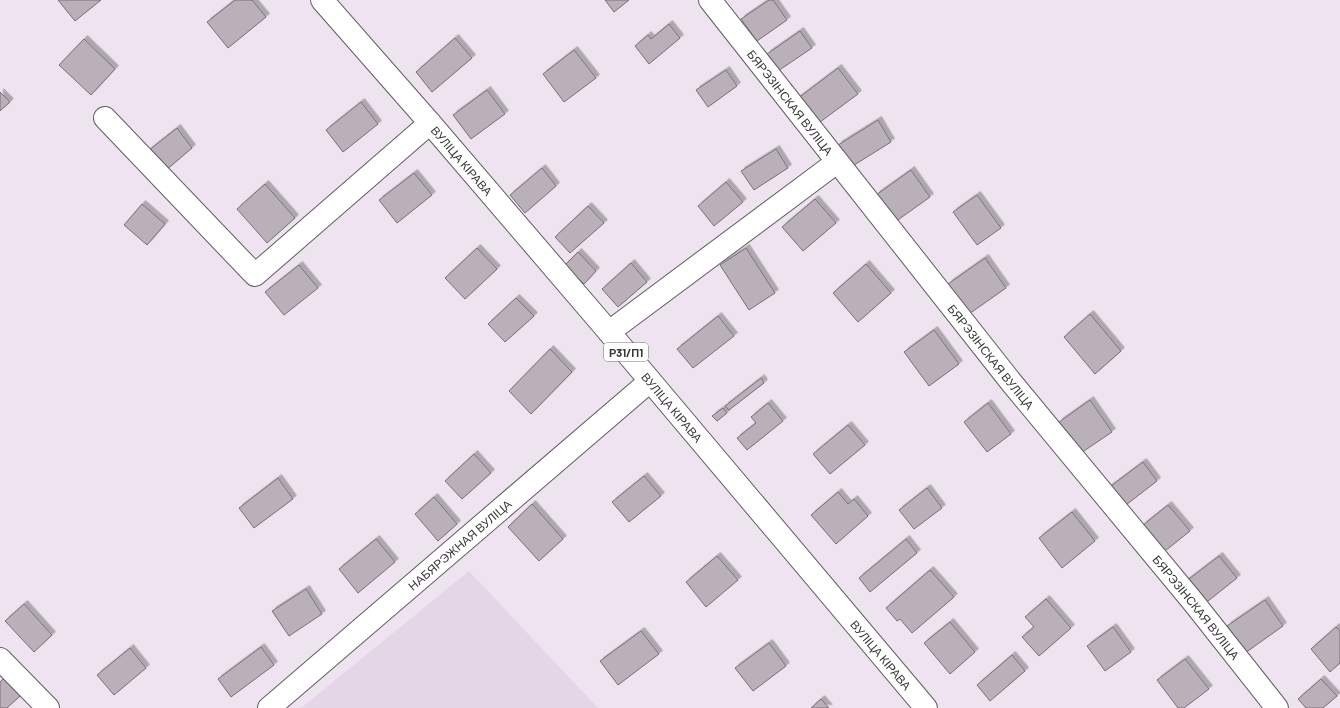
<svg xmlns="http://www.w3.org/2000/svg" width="1340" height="708" viewBox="0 0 1340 708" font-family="Barlow,sans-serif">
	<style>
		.built { fill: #e5d6e7 }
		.building { fill: #b9b0ba; stroke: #786f79; filter: url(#shadow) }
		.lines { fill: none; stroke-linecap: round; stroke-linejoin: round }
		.minor-casing { stroke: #635b64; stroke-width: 24 }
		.major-casing { stroke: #635b64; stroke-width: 24 }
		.minor { stroke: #fff; stroke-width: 22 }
		.major { stroke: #fff; stroke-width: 22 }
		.labels { text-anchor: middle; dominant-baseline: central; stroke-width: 3.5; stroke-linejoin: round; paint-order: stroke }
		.shield { fill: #fff; stroke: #757275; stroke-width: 1 }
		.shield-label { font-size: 11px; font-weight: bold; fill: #3a363a }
		.street-label { font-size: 12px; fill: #3a363a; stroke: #fff }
	</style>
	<defs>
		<filter id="shadow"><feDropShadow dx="3.5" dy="-3.5" stdDeviation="0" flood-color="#0004"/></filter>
	</defs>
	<rect width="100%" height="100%" fill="#eee4ef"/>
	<!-- built -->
	<path class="built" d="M469,571l129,137h-297z"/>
	<!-- building -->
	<path class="building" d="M58,0h43l-26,21z
		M235,0h17l14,17 -38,31 -21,-26z
		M605,0h24l-15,12z
		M769,0h4l14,20 -30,21 -16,-22z
		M669,24l11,14 -31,26 -14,-18 13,-11 3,4z
		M800,31l12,17 -34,23 -11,-17z
		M455,38l17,20 -40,34 -16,-20z
		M84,39l31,30 -24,26 -32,-30z
		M574,50l22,28 -32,24 -21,-28z
		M838,68l20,26 -42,31 -19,-26z
		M726,70l11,16 -29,21 -12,-17z
		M487,90l18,24 -34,25 -18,-24z
		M0,92l10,10 -10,9z
		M361,102l17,22 -35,28 -17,-22z
		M878,120l13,22 -40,25 -13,-22z
		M177,128l15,20 -27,23 -17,-20z
		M776,149l12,19 -34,22 -13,-19z
		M542,168l14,18 -31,27 -15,-18z
		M911,170l19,27 -35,25 -19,-27z
		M414,173l18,22 -35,28 -18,-23z
		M726,182l17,20 -29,24 -16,-20z
		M265,184l30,34 -28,25 -30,-34z
		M977,195l24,33 -24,17 -24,-33z
		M815,199l21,24 -33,28 -21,-24z
		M142,204l23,20 -18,21 -23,-20z
		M588,206l16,17 -34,30 -15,-16z
		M477,248l20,21 -32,30 -20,-21z
		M746,248l29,45 -26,17 -29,-45z
		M578,252l18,19 -12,13 -19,-19z
		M985,258l21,30 -37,26 -21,-30z
		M631,263l16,19 -29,25 -16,-18z
		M866,264l25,29 -33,29 -25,-29z
		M299,265l19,23 -34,27 -19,-23z
		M516,298l18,18 -29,26 -17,-18z
		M1090,314l31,37 -26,23 -31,-37z
		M718,316l16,20 -41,32 -16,-19z
		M934,330l25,34 -30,22 -25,-34z
		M550,349l22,23 -41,42 -22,-23z
		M761,378l3,5 -35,27 -4,-4z
		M1090,400l22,32 -31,21 -22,-31z
		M768,403l15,18 -36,29 -10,-12 19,-15 -5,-6z
		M988,403l23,31 -24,18 -23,-30z
		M723,408l4,5 -10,8 -5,-5z
		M848,425l17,20 -35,29 -17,-20z
		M474,454l17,19 -29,26 -17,-18z
		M1143,462l14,19 -35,27 -15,-19z
		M644,476l17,20 -32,26 -17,-20z
		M278,478l15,21 -39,29 -15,-20z
		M927,488l15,20 -28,21 -15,-19z
		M838,492l10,12 6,-5 14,17 -32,28 -25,-29z
		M434,497l23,27 -19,17 -23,-27z
		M532,504l31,35 -24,22 -31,-34z
		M1168,505l22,26 -25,20 -22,-26z
		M1072,512l23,29 -33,27 -23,-30z
		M376,539l19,23 -37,31 -19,-24z
		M906,539l11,14 -47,39 -11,-14z
		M717,556l21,24 -32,27 -20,-25z
		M1219,556l18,22 -34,27 -18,-23z
		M930,570l24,27 -42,36 -12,-14 -3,2 -11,-13z
		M306,589l16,25 -33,22 -17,-25z
		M1046,599l25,29 -32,28 -17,-19 12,-10 -9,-10z
		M1265,600l18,26 -38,27 -18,-27z
		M24,604l28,31 -18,17 -29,-31z
		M950,622l25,30 -25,22 -26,-31z
		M1113,627l18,25 -26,19 -18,-25z
		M1336,627l4,4v32l-10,9 -19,-23z
		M641,631l18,23 -41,31 -18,-24z
		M769,643l17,23 -33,25 -18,-23z
		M261,647l13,18 -43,32 -13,-18z
		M130,648l16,20 -32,27 -17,-20z
		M1012,655l13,16 -35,30 -13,-16z
		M1185,659l24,30 -25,19h-6l-21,-28z
		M4,678l17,17 -14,13h-7v-26z
		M1321,679l16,17 -14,12h-17l-8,-9z
		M821,699l8,9h-18z"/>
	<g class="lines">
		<defs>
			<g id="minor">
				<path id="s1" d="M710,0l301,382 183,221 83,105"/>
				<path d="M105,118l150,157 175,-152"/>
				<path d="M609,332l228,-170"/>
				<path d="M0,659l48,49"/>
				<path id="s2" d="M269,708l381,-327"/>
			</g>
			<g id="major">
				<path id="s3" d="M322,0l108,123 179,209 317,376"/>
			</g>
		</defs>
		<!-- minor casing -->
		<use href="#minor" class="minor-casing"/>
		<!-- major casing -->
		<use href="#major" class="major-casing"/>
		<!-- minor -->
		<use href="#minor" class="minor"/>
		<!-- major -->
		<use href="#major" class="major"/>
	</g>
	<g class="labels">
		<!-- shield labels -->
		<rect class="shield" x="604" y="343" width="44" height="18" rx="3"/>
		<g class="shield-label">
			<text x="626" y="352">Р31/П1</text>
		</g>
		<!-- street labels -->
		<g class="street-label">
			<text stroke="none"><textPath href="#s1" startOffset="130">БЯРЭЗІНСКАЯ ВУЛІЦА</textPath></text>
			<text stroke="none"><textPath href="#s3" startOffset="213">ВУЛІЦА КІРАВА</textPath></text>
			<text stroke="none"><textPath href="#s1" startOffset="454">БЯРЭЗІНСКАЯ ВУЛІЦА</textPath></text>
			<text stroke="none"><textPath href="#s3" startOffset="537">ВУЛІЦА КІРАВА</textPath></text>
			<text stroke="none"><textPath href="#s2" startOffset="251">НАБЯРЭЖНАЯ ВУЛІЦА</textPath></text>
			<text stroke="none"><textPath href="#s1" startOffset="778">БЯРЭЗІНСКАЯ ВУЛІЦА</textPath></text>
			<text stroke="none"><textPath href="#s3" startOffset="861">ВУЛІЦА КІРАВА</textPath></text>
		</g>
	</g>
</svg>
